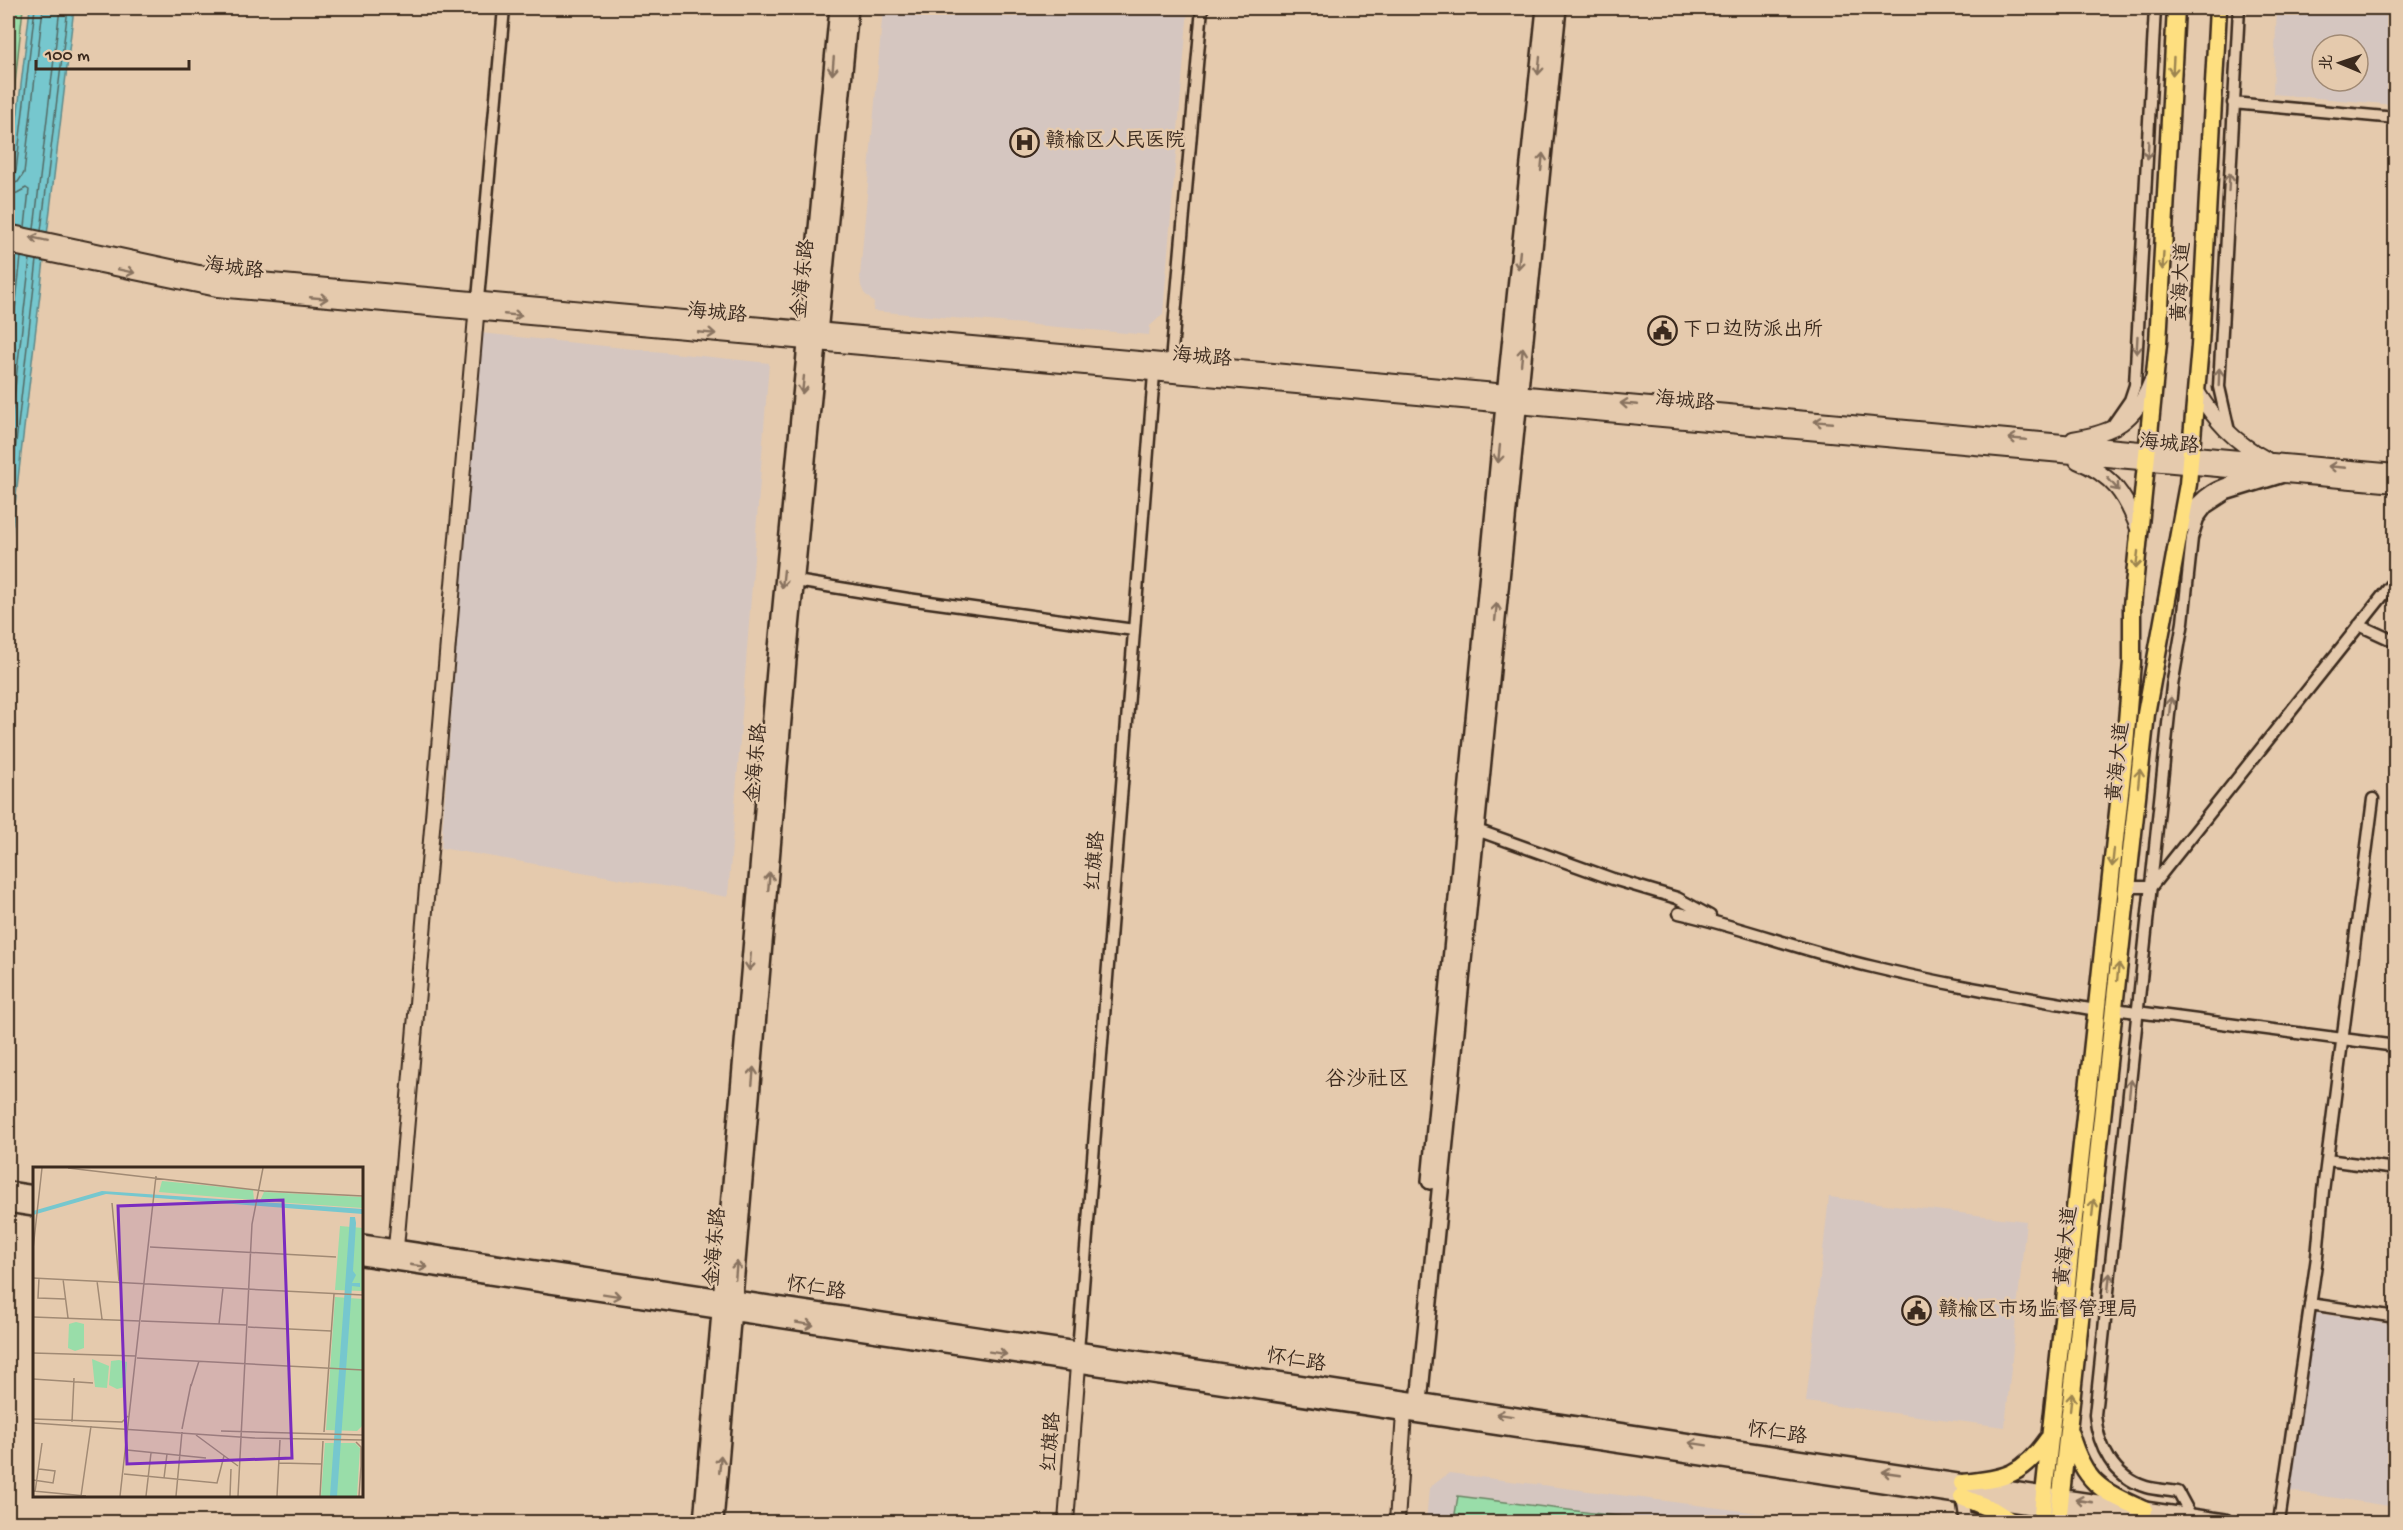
<svg xmlns="http://www.w3.org/2000/svg" width="2403" height="1530" viewBox="0 0 2403 1530" font-family="'Gochi Hand','LXGW WenKai TC',sans-serif">
	<style>
		.built { fill: #d5c6c0; fill-rule: evenodd }
		.park { fill: #99dda9; stroke: #6a8464; stroke-width: 1.5 }
		.water { fill: #76c7ce; stroke: #5e8888; stroke-width: 1.5 }
		.lines { fill: none; stroke-linecap: round; stroke-linejoin: round }
		.shore { stroke: #536964; stroke-width: 1.5 }
		.minor-casing { stroke: #3b2a1e; stroke-width: 15 }
		.tertiary-casing { stroke: #3b2a1e; stroke-width: 18 }
		.secondary-casing { stroke: #3b2a1e; stroke-width: 20 }
		.primary-casing { stroke: #3b2a1e; stroke-width: 21 }
		.minor { stroke: #e5caad; stroke-width: 10 }
		.tertiary { stroke: #e5caad; stroke-width: 14 }
		.secondary { stroke: #e5caad; stroke-width: 15 }
		.primary { stroke: #fedf80; stroke-width: 16 }
		.oneway { stroke: #88725e }
		.oneway2 { stroke: #9c844f }
		.labels { text-anchor: middle; dominant-baseline: central; stroke-width: 5; stroke-linejoin: round; paint-order: stroke }
		.poi-label { font-size: 20px; fill: #3b2a1e; stroke: #e5caad; text-anchor: start }
		.street-label { font-size: 20px; fill: #3b2a1e; stroke: #e5caad }
		.neighbourhood-label { font-size: 21px; fill: #3b2a1e; stroke: #e5caad }
		.inset-road { fill: none; stroke: #a18a74; stroke-width: 1.5 }
		.view { fill: #7b2cbf; fill-opacity: 0.15; stroke: #7b2cbf; stroke-width: 3 }
		.inset-edge { fill: none; stroke: #3b2a1e; stroke-width: 3 }
	</style>
	<rect width="100%" height="100%" fill="#e5caad"/>
	<filter id="ink" filterUnits="userSpaceOnUse"><feTurbulence type="fractalNoise" baseFrequency=".0167" numOctaves="2"/><feDisplacementMap in="SourceGraphic" scale="12" xChannelSelector="R" yChannelSelector="G"/><feConvolveMatrix kernelMatrix="1 2 1 2 8 2 1 2 1" color-interpolation-filters="sRGB"/></filter>
	<g filter="url(#ink)">
		<!-- built -->
		<path class="built" d="M883,8h305l-25,306 -13,12 -1,9 -276,-24 1,-8 -10,-10 -3,-7 -1,-10z
			M2277,8h118v97l-122,-11zM2322,45h36v36h-36z
			M480,333l289,30 -41,534 -287,-49z
			M1829,1197l197,24 -21,206 -199,-25z
			M2316,1313l79,12v182l-105,-16z
			M1449,1473l378,49h-401l3,-34z"/>
		<!-- park -->
		<path class="park" d="M8,8h15l-15,141z
			M1458,1496l206,26h-206l8,-6 -11,-2z"/>
		<!-- water -->
		<path class="water" d="M30,8h44l-66,555v-367z"/>
		<g class="lines">
			<!-- shore -->
			<path class="shore" d="M8,177l5,-1 3,-5 19,-163
				M8,185l10,-3 6,-9 19,-165
				M8,194l9,-1 9,-5 3,2 -4,37
				M34,229l26,-221
				M41,231l27,-223
				M8,372l13,-115
				M8,448l22,-189
				M8,512l29,-252"/>
			<defs>
				<path id="minor" d="M2233,103l163,15
					M478,299l26,-291
					M1171,362l31,-354
					M2112,426l18,-26 5,-15 20,-377
					M2229,431l-10,-44 20,-379
					M796,581l112,18 226,31
					M2359,625l37,17
					M1474,829l139,50 64,19 33,18
					M2127,887h24l245,-308
					M1679,913c66,15 128,39 194,54 74,18 149,30 224,43
					M2114,1009l282,37
					M2327,1160l69,9
					M2310,1304l86,13
					M1078,1351l76,-977
					M1962,1497l3,20 15,5
					M2192,1518l-14,-26c-10,-2 -22,-2 -32,-5 -33,-10 -48,-41 -51,-72l77,-729 11,-64 9,-84 6,-19 9,-12 20,-13 55,-17
					M2279,1522l38,-265 6,-66 50,-392"/>
				<path id="tertiary" d="M8,232l191,41 40,5 2157,194
					M8,246l209,43 2179,196
					M2196,390c20,32 37,51 70,69
					M2073,439c42,-7 62,-17 78,-57
					M2077,461c36,14 49,35 62,70
					M2183,527c17,-34 36,-41 72,-50
					M396,1248l81,-943
					M1066,1522l12,-157
					M1397,1522l7,-109"/>
				<path id="secondary" d="M1430,1181l74,-776 41,-397
					M8,1190l26,4
					M8,1204l26,4
					M362,1243l1863,279
					M362,1257l1775,265
					M1419,1402l139,-1394
					M702,1522l74,-863 62,-651
					M715,1522l73,-862 62,-652"/>
				<path id="primary" d="M2070,1434c15,49 29,56 74,76
					M1962,1483c43,-4 61,-8 86,-44
					M1962,1497l31,13 19,12
					M2041,1522l83,-765 8,-95v-56l26,-263 18,-335
					M2058,1522l88,-808 42,-230 12,-138 18,-338"/>
			</defs>
			<!-- minor casing -->
			<use href="#minor" class="minor-casing"/>
			<!-- tertiary casing -->
			<use href="#tertiary" class="tertiary-casing"/>
			<!-- secondary casing -->
			<use href="#secondary" class="secondary-casing"/>
			<!-- primary casing -->
			<use href="#primary" class="primary-casing"/>
			<!-- minor -->
			<use href="#minor" class="minor"/>
			<!-- tertiary -->
			<use href="#tertiary" class="tertiary"/>
			<!-- secondary -->
			<use href="#secondary" class="secondary"/>
			<!-- primary -->
			<use href="#primary" class="primary"/>
		</g>
		<!-- one-way arrows -->
		<defs><path id="oneway-shaft" d="M-6 0H5M1.5-3L5.5 0L1.5 3" fill="none" stroke-width="1.6" stroke-linecap="round" stroke-linejoin="round" transform="scale(1.5)"/></defs>
		<g class="oneway">
			<use href="#oneway-shaft" transform="translate(833 66) rotate(95)"/>
			<use href="#oneway-shaft" transform="translate(1539 66) rotate(96)"/>
			<use href="#oneway-shaft" transform="translate(2148 150) rotate(93)"/>
			<use href="#oneway-shaft" transform="translate(1542 162) rotate(-84)"/>
			<use href="#oneway-shaft" transform="translate(2229 182) rotate(-87)"/>
			<use href="#oneway-shaft" transform="translate(39 239) rotate(-168)"/>
			<use href="#oneway-shaft" transform="translate(1519 260) rotate(96)"/>
			<use href="#oneway-shaft" transform="translate(126 271) rotate(12)"/>
			<use href="#oneway-shaft" transform="translate(319 298) rotate(5)"/>
			<use href="#oneway-shaft" transform="translate(513 315) rotate(5)"/>
			<use href="#oneway-shaft" transform="translate(707 333) rotate(5)"/>
			<use href="#oneway-shaft" transform="translate(2137 345) rotate(93)"/>
			<use href="#oneway-shaft" transform="translate(1522 356) rotate(-84)"/>
			<use href="#oneway-shaft" transform="translate(2219 377) rotate(-88)"/>
			<use href="#oneway-shaft" transform="translate(803 385) rotate(96)"/>
			<use href="#oneway-shaft" transform="translate(1629 404) rotate(-175)"/>
			<use href="#oneway-shaft" transform="translate(1823 422) rotate(-175)"/>
			<use href="#oneway-shaft" transform="translate(2017 439) rotate(-175)"/>
			<use href="#oneway-shaft" transform="translate(1499 454) rotate(96)"/>
			<use href="#oneway-shaft" transform="translate(2337 467) rotate(-175)"/>
			<use href="#oneway-shaft" transform="translate(2113 484) rotate(49)"/>
			<use href="#oneway-shaft" transform="translate(783 579) rotate(96)"/>
			<use href="#oneway-shaft" transform="translate(1496 612) rotate(-84)"/>
			<use href="#oneway-shaft" transform="translate(2170 706) rotate(-84)"/>
			<use href="#oneway-shaft" transform="translate(769 881) rotate(-85)"/>
			<use href="#oneway-shaft" transform="translate(750 962) rotate(95)"/>
			<use href="#oneway-shaft" transform="translate(753 1076) rotate(-85)"/>
			<use href="#oneway-shaft" transform="translate(2130 1088) rotate(-84)"/>
			<use href="#oneway-shaft" transform="translate(419 1266) rotate(8)"/>
			<use href="#oneway-shaft" transform="translate(736 1270) rotate(-85)"/>
			<use href="#oneway-shaft" transform="translate(2109 1282) rotate(-84)"/>
			<use href="#oneway-shaft" transform="translate(612 1295) rotate(9)"/>
			<use href="#oneway-shaft" transform="translate(805 1324) rotate(9)"/>
			<use href="#oneway-shaft" transform="translate(998 1353) rotate(9)"/>
			<use href="#oneway-shaft" transform="translate(1505 1415) rotate(-171)"/>
			<use href="#oneway-shaft" transform="translate(1698 1444) rotate(-171)"/>
			<use href="#oneway-shaft" transform="translate(720 1464) rotate(-85)"/>
			<use href="#oneway-shaft" transform="translate(1891 1473) rotate(-172)"/>
			<use href="#oneway-shaft" transform="translate(2084 1501) rotate(-172)"/>
		</g>
		<g class="oneway2">
			<use href="#oneway-shaft" transform="translate(2173 66) rotate(93)"/>
			<use href="#oneway-shaft" transform="translate(2163 261) rotate(93)"/>
			<use href="#oneway-shaft" transform="translate(2137 560) rotate(97)"/>
			<use href="#oneway-shaft" transform="translate(2139 778) rotate(-84)"/>
			<use href="#oneway-shaft" transform="translate(2113 858) rotate(96)"/>
			<use href="#oneway-shaft" transform="translate(2118 972) rotate(-84)"/>
			<use href="#oneway-shaft" transform="translate(2093 1208) rotate(-84)"/>
			<use href="#oneway-shaft" transform="translate(2071 1402) rotate(-84)"/>
		</g>
	</g>
	<!-- icons -->
	<defs>
		<symbol id="hospital-ring" viewBox="-11 -11 22 22"><circle r="9.5" fill="#e5caad" stroke="#3b2a1e" stroke-width="1.5"/><path d="M-5-5h3v3.5h4V-5h3V5h-3V1.5h-4V5h-3Z" fill="#3b2a1e"/></symbol>
		<symbol id="civic-ring" viewBox="-11 -11 22 22"><circle r="9.5" fill="#e5caad" stroke="#3b2a1e" stroke-width="1.5"/><path d="M-.6-6.5H3V-4.5H.6V-3L4-1V1h2V6H-6V1h2V-1L-.6-3ZM-1.2 2.5V6h2.4V2.5Z" fill="#3b2a1e"/></symbol>
	</defs>
	<g fill-rule="evenodd">
		<use href="#hospital-ring" x="1008" y="126" width="33" height="33"/>
		<use href="#civic-ring" x="1646" y="314" width="33" height="33"/>
		<use href="#civic-ring" x="1900" y="1294" width="33" height="33"/>
	</g>
	<g class="labels">
		<!-- poi labels -->
		<g class="poi-label">
			<text x="1045" y="142">赣榆区人民医院</text>
			<text x="1683" y="331">下口边防派出所</text>
			<text x="1938" y="1311">赣榆区市场监督管理局</text>
		</g>
		<!-- street labels -->
		<g class="street-label">
			<text transform="translate(234 270) rotate(7)">海城路</text>
			<text transform="translate(805 279) rotate(-84)">金海东路</text>
			<text transform="translate(2183 282) rotate(-87)">黄海大道</text>
			<text transform="translate(717 315) rotate(5)">海城路</text>
			<text transform="translate(1202 359) rotate(5)">海城路</text>
			<text transform="translate(1685 403) rotate(5)">海城路</text>
			<text transform="translate(2169 446) rotate(5)">海城路</text>
			<text transform="translate(2120 762) rotate(-84)">黄海大道</text>
			<text transform="translate(758 763) rotate(-85)">金海东路</text>
			<text transform="translate(1097 861) rotate(-86)">红旗路</text>
			<text transform="translate(2068 1246) rotate(-84)">黄海大道</text>
			<text transform="translate(717 1247) rotate(-85)">金海东路</text>
			<text transform="translate(816 1290) rotate(9)">怀仁路</text>
			<text transform="translate(1296 1362) rotate(9)">怀仁路</text>
			<text transform="translate(1777 1435) rotate(8)">怀仁路</text>
			<text transform="translate(1053 1442) rotate(-86)">红旗路</text>
		</g>
		<!-- neighbourhood labels -->
		<g class="neighbourhood-label">
			<text x="1367" y="1081">谷沙社区</text>
		</g>
	</g>
	<!-- overview -->
	<g transform="translate(33 1167)">
		<rect width="330" height="330" fill="#e5caad"/>
		<path d="M59,192l17,7 -2,22 -12,-1z" fill="#99dda9"/>
		<path d="M129,14l91,9 1,10 -95,-8zM231,25l99,5v11l-103,-7zM307,59l23,2v63l-28,-1zM302,130l28,2v112l-1,15 -5,5 -31,-1zM43,155l8,2v24l-9,3 -7,-3 1,-24zM86,193l8,2 -2,25 -8,2 -8,-4 2,-24zM292,276h30l5,5 -3,48h-36z" fill="#99dda9"/>
		<path d="M69,24l261,18v5l-257,-20 -73,21v-4zM317,50h5l1,6 -3,48 3,4 -4,8h8v4l-8,-1 -15,210h-7z" fill="#76c7ce"/>
		<path class="inset-road" d="M35,1l196,23 99,5M79,36l7,78M117,80l186,10M0,82l9,-81M0,111l330,17M6,111l-1,20 27,1M30,112l5,39M64,114l5,38M0,150l107,4M108,154l106,4M186,157l4,-36M215,160l83,4M0,186l103,3M104,191l226,12M0,212l60,4M158,219l8,-25M0,252l89,3 6,-6M39,255l2,-44M0,256l221,15 109,2M149,262l9,-45M188,264l142,4M291,265l10,-138M163,268l42,31M323,275l5,5v19M94,283l79,8M246,296l43,1M91,307l93,9 7,-27M131,311l3,-24M0,313l20,3 2,-12 -16,-2M0,324l53,5M2,325l7,-49M48,329l10,-70M87,329l36,-320M113,329l5,-43M143,329l6,-64M197,329l1,-27M205,329l14,-272 11,-56M244,329l3,-56M287,329l3,-55M326,329l2,-30"/>
		<path class="view" d="M250,33l9,258 -165,6 -9,-258z"/>
		<rect width="330" height="330" class="inset-edge"/>
	</g>
	<!-- margin -->
	<rect width="2403" height="1530" fill="none" stroke="#e5caad" stroke-width="30"/>
	<rect x="15" y="15" width="2373" height="1500" fill="none" stroke="#3b2a1e" stroke-width="2" filter="url(#ink)"/>
	<!-- north arrow -->
	<g transform="translate(2340 63) rotate(272)"><circle r="28" fill="#e5caad" stroke="#a18a74" stroke-width="1.5"/>
	<path d="M0-4.5L10 22L0 15L-10 22Z" fill="#3b2a1e"/>
	<text y="-9" font-size="16" font-weight="bold" text-anchor="middle" fill="#3b2a1e">北</text>
	</g>
	<!-- scale -->
	<path d="M36 60v9h153v-9" fill="none" stroke="#3b2a1e" stroke-width="3"/>
	<text x="45" y="60" font-size="18" fill="#3b2a1e" stroke="#e5caad" stroke-width="4.5" paint-order="stroke">100 m</text>
</svg>
